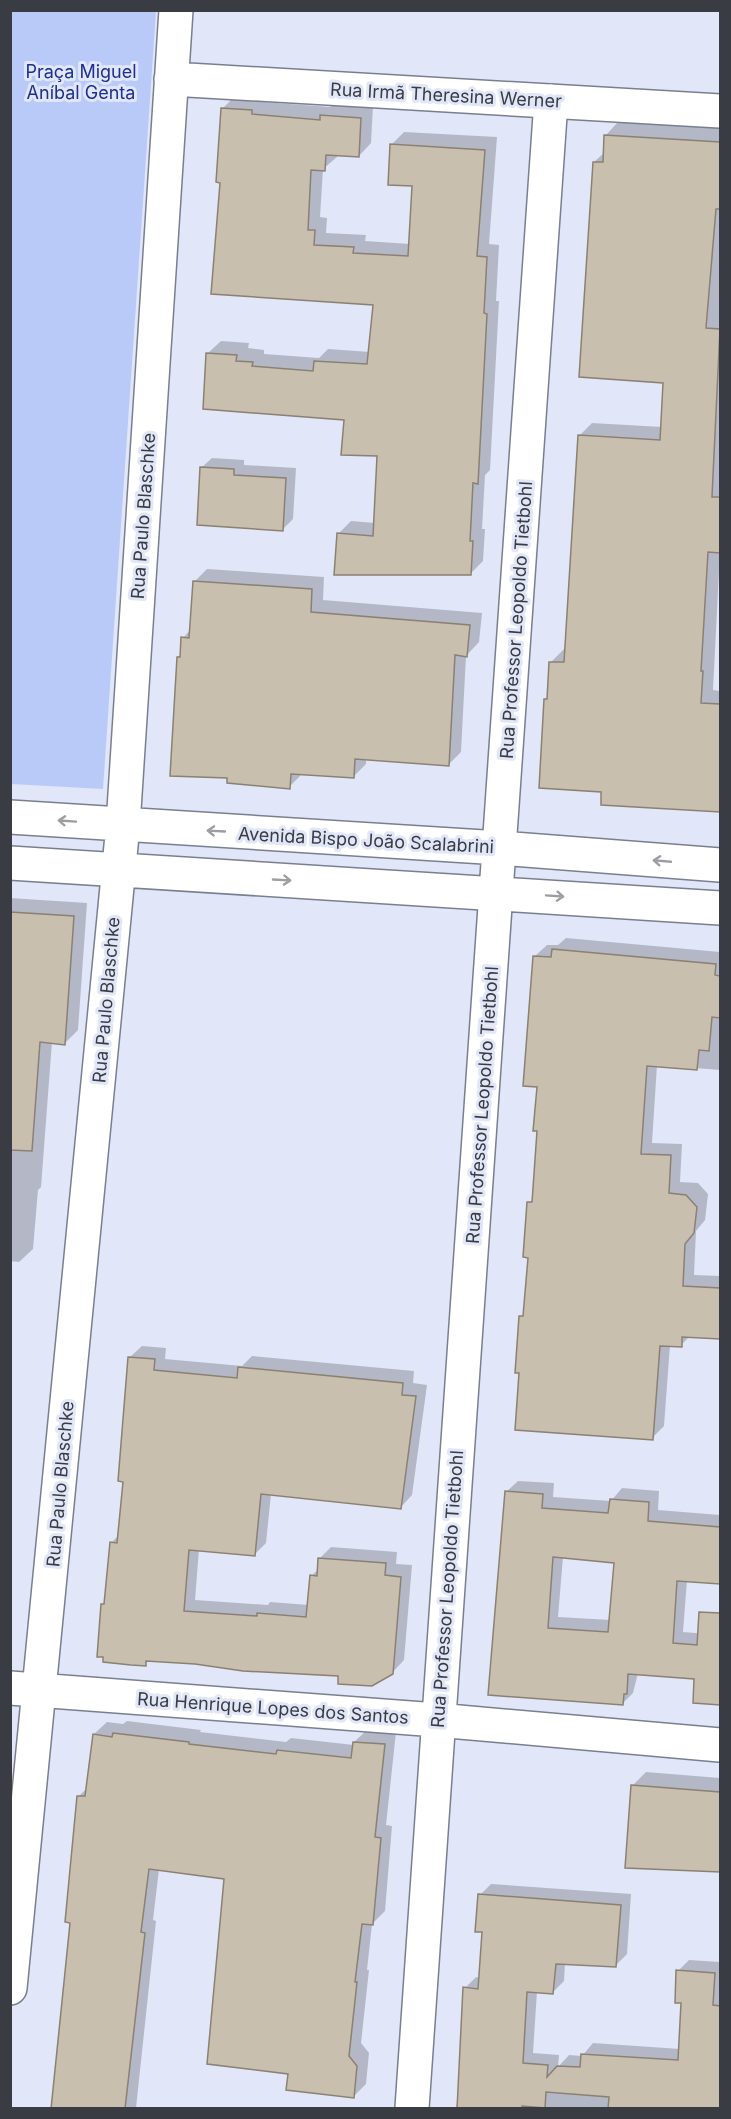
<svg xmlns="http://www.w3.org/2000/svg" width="731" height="2119" viewBox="0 0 731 2119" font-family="Inter,sans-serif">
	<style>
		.green { fill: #b9caf9 }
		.shadow { fill: #0003; fill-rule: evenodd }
		.building { fill: #c8bfaf; stroke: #8a8173; stroke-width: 1.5; fill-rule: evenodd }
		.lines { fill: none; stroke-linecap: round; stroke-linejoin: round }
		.minor-casing { stroke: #797f8e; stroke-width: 36 }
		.minor { stroke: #fff; stroke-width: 33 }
		.oneway { stroke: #9c9ea1 }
		.labels { text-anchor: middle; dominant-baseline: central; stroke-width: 6; stroke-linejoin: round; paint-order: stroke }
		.park-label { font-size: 18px; fill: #1f308f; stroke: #e1e7f8 }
		.street-label { font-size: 18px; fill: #3a3c43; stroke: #e1e7f8 }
	</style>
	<rect width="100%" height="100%" fill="#e1e7f8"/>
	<!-- green -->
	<path class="green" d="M10,11h146l-53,778 -92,-5z"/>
	<!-- shadow -->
	<path class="shadow" d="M235,96l29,2 -1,4 67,5 4,-4 39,3 -2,37 -12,13 -22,-2v3l-14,12 -3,48 7,1 -1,15 40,2 -1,6 45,3 3,-60 -22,-39 13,-13 93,5 -8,107 10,1 -3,56h3l-9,169 -5,5 -3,54h3l-2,32 -13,13 -132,-40 13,-13 24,2 4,-68 -34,-37 -137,-65 13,-12 28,2 -1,5 16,2v4l55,4 9,-9 42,3 4,-48 -152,-122v-73z
		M618,122l102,6v423l-7,139 7,1v119l-118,-6 1,-14 -57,-91 3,-3 2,-34 13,-13 3,1 12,-214 13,-13 70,4 3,-46 -71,-219 11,-10 1,-17z
		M212,458l32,2v5l52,3 -3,51 -11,11 -81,-62z
		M207,569l117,8 -1,23 159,13 -3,29 -13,14 -5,96 -12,12 -83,-6v6l-13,13 -51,-3 -13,13 -111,-130 4,-3 1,-16 8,-9 3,-47z
		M10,898l77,5 -9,127 -13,13 -13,-1 -11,145 -3,3 -5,59 -14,13 -9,-1z
		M566,938l154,14v118l-63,-5 -5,78 30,1 -2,38 18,1 10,11 -3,26 -9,11 -2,44 26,1v61l-30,-1 -9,9h-11l-6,81 -12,12 -131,-67v-54l4,-4 4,-57v-53l5,-5 5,-68 -4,-174 12,-11h11z
		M142,1346l24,2 -1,11 77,7 10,-10 162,15 -1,12 14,2 -15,110 -11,12 -130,-13 -5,49 -12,12 -55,-6 -4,51 73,5 2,-3 39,3 2,-29 8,-7v-10l12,-12 66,5 -1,12 16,1 -8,95 -12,13 -242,-14 -5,5 -42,-60 3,-3 5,-58 8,-8 5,-55 6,-123z
		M518,1481l36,2 -1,14 58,4 11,-13 37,3 -1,19 62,5v67l-33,-2 -4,52 37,3v68l-26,-2 2,-24 -58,-4 -5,20 -11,11 -132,-11 16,-201zM563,1557l52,4 -4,59 -53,-3z
		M127,1721l74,9 -1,2 86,10 5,-4 63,7v-3l13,-12 29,2 -10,93 6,1 -7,85 -13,13 -5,46h2l-8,73 8,10 -3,31 -12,12 -64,-24 -64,-195 -67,-8 -6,51 3,1 -20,187h-84l20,-186 7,-126 9,-9 6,-53 13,-12 16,2z
		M646,1772l74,6v93l-94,-4 6,-81z
		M491,1884l140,10 -4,60 -11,11 -51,-2 -1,18 -11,11 -16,-1 -4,62 26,2 -1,12 11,-12 13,1 11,-13 87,6 2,-48 -4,-30 11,-11 31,2v146h-264l1,-6 2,-3 6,-111 11,-11 4,1 4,-47 -4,-36z"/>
	<!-- building -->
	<path class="building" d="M221,108l31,2v4l68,6v-5l41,3 -2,39 -33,-2 -1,16 -14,-1 -3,60h7l-1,15 40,2 -1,6 55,3 4,-70 -24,-1 2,-41 95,6 -8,106 10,1 -3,56 3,1 -9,170 -5,-1 -3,58h3l-2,34h-137l3,-42 36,3 4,-80 -36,-1 3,-35 -141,-11 3,-56 31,2 -1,6 17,1 -1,4 61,5 1,-10 53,3 6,-59 -162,-11 9,-111 -4,-1z
		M604,135l116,7v67h-4l-10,119 14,1 -8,168h8v56l-12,-1 -7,119h2l-2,32 19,1v108l-119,-7v-13l-62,-4 5,-89h3l2,-37h15l14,-227 82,5 3,-57 -84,-6 14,-215h10z
		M200,467l34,2v6l52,3 -3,53 -86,-6z
		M193,581l119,8 -1,23 159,13 -3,32 -12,-2 -6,111 -94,-7 -1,19 -63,-4 -1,15 -63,-6v-5l-57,-2 7,-119h3l1,-20 8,1z
		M10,912l64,4 -9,129 -25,-3 -8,109 -22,-1z
		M552,949l164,15 -1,11 5,1v42l-8,-1 -3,34 -10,-1 -2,20 -50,-4 -6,88 30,1 -2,38 17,2 11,12 -3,26 -9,11 -2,42 37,2v51l-38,-2v10l-22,-1 -7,94 -138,-10 4,-57h-4l4,-57h4l5,-58 -5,-1 4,-55h5l5,-71h-4l4,-44 -14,-1 10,-130 18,1z
		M128,1357l27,2 -1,11 83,8 1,-11 165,16 -1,12 14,1 -15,113 -140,-15 -6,62 -66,-6 -5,61 73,5v-3l49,4 4,-42 7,1 1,-18 68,5 -1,12 16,2 -8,97 -21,12 -34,-2v-8l-95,-5 -48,-7 -49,-3v5l-15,-1 -28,-3v-5h-6l4,-53h3l6,-62 7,1 6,-61 -5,-1z
		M505,1491l38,3 -1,14 66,5 2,-14 39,3 -1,19 72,6v57l-43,-3 -4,62 24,2 2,-33 21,1v92l-27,-2 1,-24 -66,-5 -1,20h-3l-1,11 -135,-10zM553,1557l61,6 -6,69 -60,-4z
		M113,1733l76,9v2l87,10 1,-4 74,8 2,-16 32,2 -10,93 6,1 -8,87 -11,-1 -7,58h2l-8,74 8,10 -3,32 -68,-8 2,-16 -81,-10 17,-185 -75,-10 -8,63 4,1 -20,176h-74l19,-186 -5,-1 12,-126h8l8,-62 19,3z
		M631,1785l89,7v80l-95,-4z
		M478,1894l143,11 -5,62 -60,-3 -3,30 -26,-2 -4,71 25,2 -1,12 10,-11 23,1 1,-13 97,6 3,-57h-6l1,-33 39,3 -2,32 7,1v103h-112l1,-12 -63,-5 -1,16 -23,-2v3h-65l6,-122 15,2 4,-57h-7z"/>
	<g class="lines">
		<defs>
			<path id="minor" d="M171,79l549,32
				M10,817l490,31 220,17
				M10,863l710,45
				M10,1688l427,32 283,25
				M10,1988l113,-1163 53,-815
				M412,2108c44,-669 94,-1338 139,-2007"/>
		</defs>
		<!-- minor casing -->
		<use href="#minor" class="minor-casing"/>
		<!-- minor -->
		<use href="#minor" class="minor"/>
	</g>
	<!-- one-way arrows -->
	<defs><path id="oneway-shaft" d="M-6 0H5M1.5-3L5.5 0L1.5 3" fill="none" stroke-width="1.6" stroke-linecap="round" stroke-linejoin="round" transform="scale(1.5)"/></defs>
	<g class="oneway">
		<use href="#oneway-shaft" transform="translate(67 821) rotate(-176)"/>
		<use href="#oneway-shaft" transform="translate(216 831) rotate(-177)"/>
		<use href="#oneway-shaft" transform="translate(662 861) rotate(-175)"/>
		<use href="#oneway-shaft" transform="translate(282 880) rotate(3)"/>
		<use href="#oneway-shaft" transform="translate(555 896) rotate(4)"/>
	</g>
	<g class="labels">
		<!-- park labels -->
		<g class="park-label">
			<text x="81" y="71">Praça Miguel<tspan x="81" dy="21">Aníbal Genta</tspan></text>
		</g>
		<!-- street labels -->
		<g class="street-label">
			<text transform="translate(446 95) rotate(3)">Rua Irmã Theresina Werner</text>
			<text transform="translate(143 516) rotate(-86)">Rua Paulo Blaschke</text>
			<text transform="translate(516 620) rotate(-86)">Rua Professor Leopoldo Tietbohl</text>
			<text transform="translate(366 840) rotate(3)">Avenida Bispo João Scalabrini</text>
			<text transform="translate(106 1000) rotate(-85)">Rua Paulo Blaschke</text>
			<text transform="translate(482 1105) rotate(-86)">Rua Professor Leopoldo Tietbohl</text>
			<text transform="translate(60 1484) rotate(-85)">Rua Paulo Blaschke</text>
			<text transform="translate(447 1589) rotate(-86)">Rua Professor Leopoldo Tietbohl</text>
			<text transform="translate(273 1708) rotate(4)">Rua Henrique Lopes dos Santos</text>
		</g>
	</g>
	<!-- border -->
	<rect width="731" height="2119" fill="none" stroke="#3a3c43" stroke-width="24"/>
</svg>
